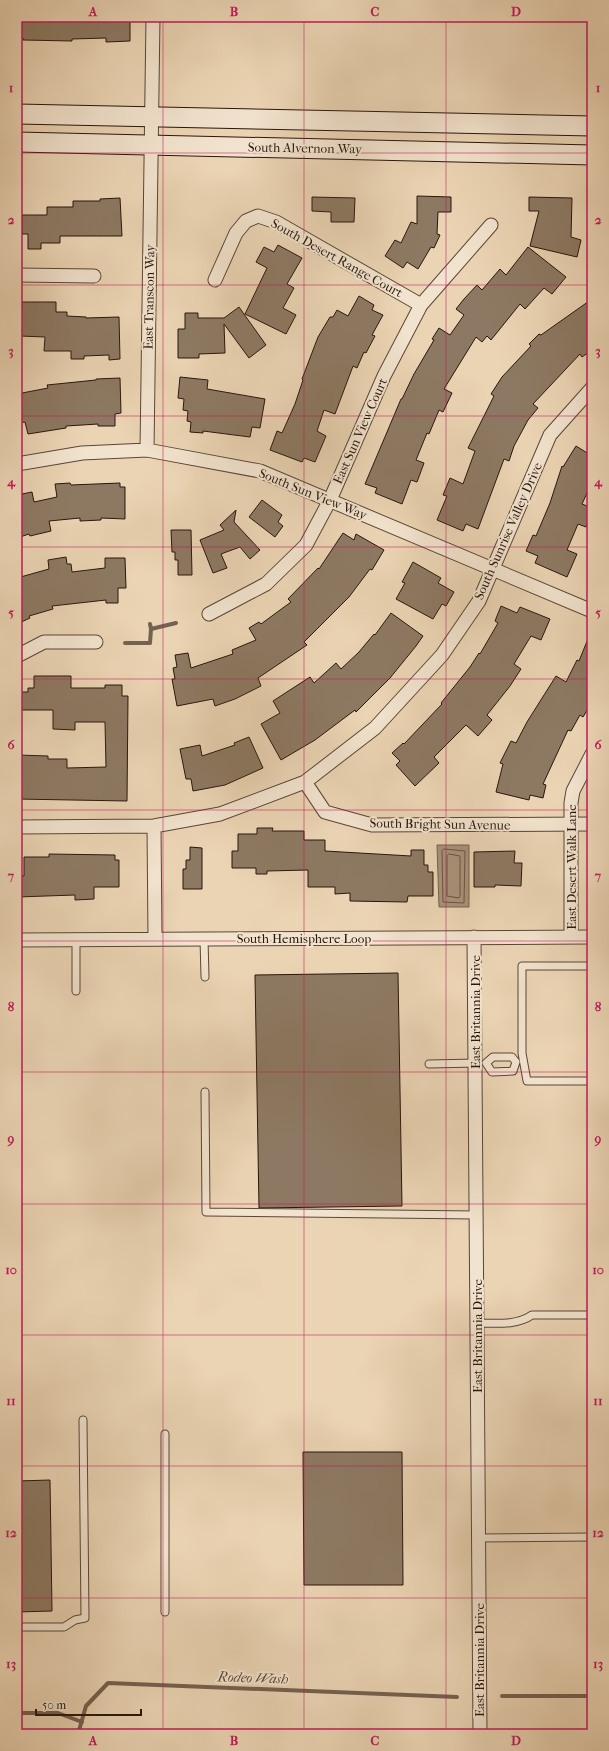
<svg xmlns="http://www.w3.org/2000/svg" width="609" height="1751" viewBox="0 0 609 1751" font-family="'IM FELL French Canon',serif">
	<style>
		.water { fill: #a9937b; stroke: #75614f }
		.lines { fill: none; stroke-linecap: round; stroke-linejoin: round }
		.shore { stroke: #685444; stroke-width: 1 }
		.stream { stroke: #75614f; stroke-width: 4 }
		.building { fill: #8d7963; stroke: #28160c }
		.lane-casing { stroke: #594636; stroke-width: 9 }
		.street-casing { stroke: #594636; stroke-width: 15 }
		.secondary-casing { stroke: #28160c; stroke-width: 21 }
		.lane { stroke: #f2e3ce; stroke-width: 7 }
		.street { stroke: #f2e3ce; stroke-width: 13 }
		.secondary { stroke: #f2e3ce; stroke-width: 19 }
		.grid { fill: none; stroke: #c2185b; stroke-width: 1; stroke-opacity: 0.55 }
		.labels { text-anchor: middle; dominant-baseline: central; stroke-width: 4; stroke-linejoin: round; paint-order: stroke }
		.street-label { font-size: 13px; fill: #28160c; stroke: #f2e3ce }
		.water-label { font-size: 14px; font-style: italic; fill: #5c4838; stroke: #f2e3ce }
		.neatline { fill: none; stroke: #c2185b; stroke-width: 1.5 }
		.grid-label { font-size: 13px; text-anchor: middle; font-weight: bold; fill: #c2185b }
	</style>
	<rect width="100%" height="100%" fill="#ebd4b4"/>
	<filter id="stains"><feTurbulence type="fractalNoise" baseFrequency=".005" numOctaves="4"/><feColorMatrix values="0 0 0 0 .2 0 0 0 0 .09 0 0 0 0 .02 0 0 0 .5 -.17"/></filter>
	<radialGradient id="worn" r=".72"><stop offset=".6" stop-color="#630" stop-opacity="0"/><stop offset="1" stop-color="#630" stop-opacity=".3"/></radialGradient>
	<!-- water -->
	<path class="water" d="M437,845h32v62h-30z"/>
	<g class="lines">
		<!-- shore -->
		<path class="shore" d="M444,849l21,2 -1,52 -21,-1 -1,-51z
			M449,854l11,2v40l-1,2 -12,-2v-40z"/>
		<!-- stream -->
		<path class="stream" d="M150,624l1,5 25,-6
			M125,643h25l1,-14
			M502,1696h90
			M17,1713h41l24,9
			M78,1734l8,-28 22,-23 349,14"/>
	</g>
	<!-- building -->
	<path class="building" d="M17,17h113v24l-24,1v-4l-34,1v2l-49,-1v-2h-6z
		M417,196l34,1v15h-13l-1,22 3,1 -6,13 -3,-1 -13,22 -11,-7 -4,6 -18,-12 10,-16 6,3 10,-21 6,2z
		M312,197l43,1 -1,24h-23v-10l-19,-1z
		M529,197l43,1 -1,39 10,3 -4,17 -47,-11 9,-35h-10z
		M120,198l2,38h-62v7h-19v6h-13v-15h-6v-19h25v-8h26v-6h27v-2z
		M278,245l24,13 -15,26 7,4 -11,20 13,7 -10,19 -41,-20 22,-46 -11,-6 8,-15 10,5z
		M528,247l38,30 -14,17 -8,-6 -19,21 -5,-5 -29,36 -4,-4 -5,6 -6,-5 -32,52 8,4 -9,19 -4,-2 -10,24 -2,-1 -11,27 8,3 -7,19 -6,-2 -9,24 -27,-11 2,-5 -12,-4 36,-85h1l12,-25 20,-34 -2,-1 7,-11 11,7 14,-20 -8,-6 8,-10 13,-14 5,5 18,-21 6,6z
		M359,296l15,9 -2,5 11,5 -11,20 3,1 -9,17 -2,-1 -7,16 -4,-2 -18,48 -11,-4 -7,21 9,5 -11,26 -11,-4 -2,4 -32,-12 7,-19 5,2 13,-29 8,-24 -1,-1 16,-42 12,-20h3l4,-7 11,6z
		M592,299v51l-10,7 -2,-3 -47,50 5,4 -10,12 -14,26 -5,15 -5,-2 -26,70 -12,-5 -3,7 -26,-11 10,-24 -4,-1 7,-17 13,6 12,-33 -7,-3 26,-52 -3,-2 11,-17 29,-31 -2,-2 10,-10 2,1z
		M22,302h34v10h11v4l19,1v1l33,-1 1,42 -11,1v-5l-25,1v3h-13v-8h-27l1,-14 -25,-1z
		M239,307l27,38 -17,13 -25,-34 1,29 -26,1v4h-21v-29h7v-16h13v5h26z
		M180,377l28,3 -1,9 58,10 -5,29 -8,-1 -2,10 -47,-6v2l-13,-1 1,-10 -4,-1 1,-10 -5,-1 1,-11 -6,-1z
		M120,378l1,35 -6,1v12h-17v-2l-32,2v2l-38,6 -3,-12 -8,1v-29l31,-6 -1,-3 49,-5v-1z
		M576,446l16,10v26l-10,22 10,4v5l-6,14 -8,-3 -11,26 10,4 -10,23 -32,-14 3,-7 -12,-5 7,-16 3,1 14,-33 12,-37 1,1z
		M70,483l1,2 49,-2v4h5v32l-24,-1v2l-21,1v-3l-31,3 2,10 -21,5 -1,-2 -12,4v-43l15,-3 2,10 23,-5 -2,-13z
		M262,500l20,15 -4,7 5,4 -8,11 -26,-20z
		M236,510l-2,12 26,28 -10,9 -10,-12 -19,7 6,14 -14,5 -13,-33 24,-10 -4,-5z
		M171,530h20l1,45h-14v-15h-3v-8h-3z
		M343,533l11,7 2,-6 28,16 -12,20 -2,-1 -21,28 -45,45 3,3 -49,33 3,8 -26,13 -20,7 -2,-7 -36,7 -5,-27h3l-2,-11 4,-1 -2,-12 13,-2 3,15 42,-14 -1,-4 24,-10 -7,-12 10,-6 2,2 30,-22 -3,-3 30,-31 1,1z
		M66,557l1,7h4l1,8 33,-4v-10h20l1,30h-8v15h-12v-3l-54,6 1,3 -24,7 1,2 -13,6v-46l32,-9 -1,-9z
		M413,562l28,16 -3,5 16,9 -8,14 -4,-2 -9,15 -37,-20 9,-16 -3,-1z
		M501,606l16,7 3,-6 30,12 -9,21 -10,-4 -17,28 7,5 -11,17 -23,29 5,5 -14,16 -12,-11 -32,32 5,6 -24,23 -19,-21 4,-4 -8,-8 11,-10 1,1 38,-40 -1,-1 29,-36 9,-14 1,1 18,-31 -3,-2z
		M391,613l32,23 -7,10 -26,32 -34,34 -1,-2 -40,30 -34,20 -20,-36 19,-11 -7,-12 37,-24 4,6 22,-20 5,6 18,-17 15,-18 1,1z
		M592,629v73l-9,15 -3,-2 -9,16 -3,-1 -25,54 3,1 -3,13 -13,-3 -1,5 -33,-8 7,-28 -3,-1 11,-22 5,2 11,-21 29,-46 10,6 11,-22 2,1z
		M34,676h37v12h34v-3h17v11h6l-1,105 -110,-2v-44l31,1v3h19v9l39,-1 -1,-45h-30v8l-22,-1v-19h-36v-18h11v-4h6z
		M249,737l14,31 -38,17 -32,6 -2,-12h-5l-6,-30 20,-4 2,11 33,-11 -1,-2z
		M257,828h16l-1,3h32v9h21v11l86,5v-6h13v15h4v7h5v24h-25l-1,6 -57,-1v-8l-15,1v-7h-27v-17l-41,1v3h-11v-6h-24v-17h6v-17h19z
		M190,847l12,1v41h-19v-20h3v-9h4z
		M515,851l-1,12h8l-1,23 -26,-1v2h-21v-35z
		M49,854l66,1v5h4v27h-25v12l-19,1v-5l-58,2v-21h7v-19h25z
		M398,973l4,233 -143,2 -4,-233z
		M303,1452h99l1,133h-99z
		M50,1480l2,131 -35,1v-131z"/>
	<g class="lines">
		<defs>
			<path id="lane" d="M204,939l1,38
				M76,940v51
				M592,966h-70v87l5,28h65
				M493,1057h19l4,5 -3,9 -21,1 -6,-9z
				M429,1064l48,-1
				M205,1092l1,120 270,3
				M477,1323c18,0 39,3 55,-8h60
				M478,1538l114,-1
				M165,1612v-178
				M17,1627h47l11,-7 10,-2 -2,-198"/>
			<path id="street" d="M17,275l77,1
				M215,280l21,-47 10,-12 12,-5 18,6 145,83
				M147,450l6,-433
				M17,464l65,-11 65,-3 113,21 332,140
				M209,614l57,-30 40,-39 24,-45 54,-124 37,-71 70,-80
				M17,656l27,-14h52
				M305,782l20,30 47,13 220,-1
				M154,826l1,113
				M17,827l137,-1 66,-12 85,-32 70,-54 67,-73 37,-54 71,-166 42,-47
				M474,937l6,797
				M571,937v-134l2,-12 19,-37
				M17,940l575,-3"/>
			<path id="secondary" d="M17,114l575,12
				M17,142l575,13"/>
		</defs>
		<!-- lane casing -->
		<use href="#lane" class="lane-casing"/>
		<!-- street casing -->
		<use href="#street" class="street-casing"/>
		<!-- secondary casing -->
		<use href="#secondary" class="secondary-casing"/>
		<!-- lane -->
		<use href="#lane" class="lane"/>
		<!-- street -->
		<use href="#street" class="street"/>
		<!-- secondary -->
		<use href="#secondary" class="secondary"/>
	</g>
	<!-- grid -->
	<path class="grid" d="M163,17v1717M304,17v1717M446,17v1717M17,153h575M17,285h575M17,416h575M17,547h575M17,679h575M17,810h575M17,941h575M17,1072h575M17,1204h575M17,1335h575M17,1466h575M17,1598h575"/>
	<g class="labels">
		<!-- street labels -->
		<g class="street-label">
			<text transform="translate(305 148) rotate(1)">South Alvernon Way</text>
			<text transform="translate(337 258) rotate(29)">South Desert Range Court</text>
			<text transform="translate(149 297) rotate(-89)">East Transcon Way</text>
			<text transform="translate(360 431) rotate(-66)">East Sun View Court</text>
			<text transform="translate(313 494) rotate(22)">South Sun View Way</text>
			<text transform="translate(508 531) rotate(-66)">South Sunrise Valley Drive</text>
			<text transform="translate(440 824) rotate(1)">South Bright Sun Avenue</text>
			<text transform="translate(571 867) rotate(-90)">East Desert Walk Lane</text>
			<text x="304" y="938">South Hemisphere Loop</text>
			<text transform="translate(475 1012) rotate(-90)">East Britannia Drive</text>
			<text transform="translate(477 1336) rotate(-90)">East Britannia Drive</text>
			<text transform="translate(479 1660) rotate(-90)">East Britannia Drive</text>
		</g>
		<!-- water labels -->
		<g class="water-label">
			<text transform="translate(253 1678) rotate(2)">Rodeo Wash</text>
		</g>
	</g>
	<!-- margin -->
	<rect width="609" height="1751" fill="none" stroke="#ebd4b4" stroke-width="44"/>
	<!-- scale -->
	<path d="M36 1709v6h105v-6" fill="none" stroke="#28160c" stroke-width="2"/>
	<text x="42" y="1709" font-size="12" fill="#28160c" stroke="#f2e3ce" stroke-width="3" paint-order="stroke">50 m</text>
	<rect x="22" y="22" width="565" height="1707" class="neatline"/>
	<g class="grid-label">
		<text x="93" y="16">A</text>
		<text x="234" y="16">B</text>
		<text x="375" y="16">C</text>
		<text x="516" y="16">D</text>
		<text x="11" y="92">1</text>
		<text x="598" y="92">1</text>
		<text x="11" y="224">2</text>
		<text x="598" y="224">2</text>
		<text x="11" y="355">3</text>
		<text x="598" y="355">3</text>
		<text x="11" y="486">4</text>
		<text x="598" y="486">4</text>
		<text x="11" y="617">5</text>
		<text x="598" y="617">5</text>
		<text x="11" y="749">6</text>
		<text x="598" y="749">6</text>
		<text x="11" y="880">7</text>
		<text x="598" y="880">7</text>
		<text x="11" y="1011">8</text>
		<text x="598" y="1011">8</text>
		<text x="11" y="1143">9</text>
		<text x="598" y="1143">9</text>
		<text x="11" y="1274">10</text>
		<text x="598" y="1274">10</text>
		<text x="11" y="1405">11</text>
		<text x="598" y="1405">11</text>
		<text x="11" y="1537">12</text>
		<text x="598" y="1537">12</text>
		<text x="11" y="1668">13</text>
		<text x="598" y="1668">13</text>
		<text x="93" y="1745">A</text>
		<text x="234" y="1745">B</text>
		<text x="375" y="1745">C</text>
		<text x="516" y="1745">D</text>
	</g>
	<rect width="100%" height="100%" filter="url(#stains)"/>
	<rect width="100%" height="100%" fill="url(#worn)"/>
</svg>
